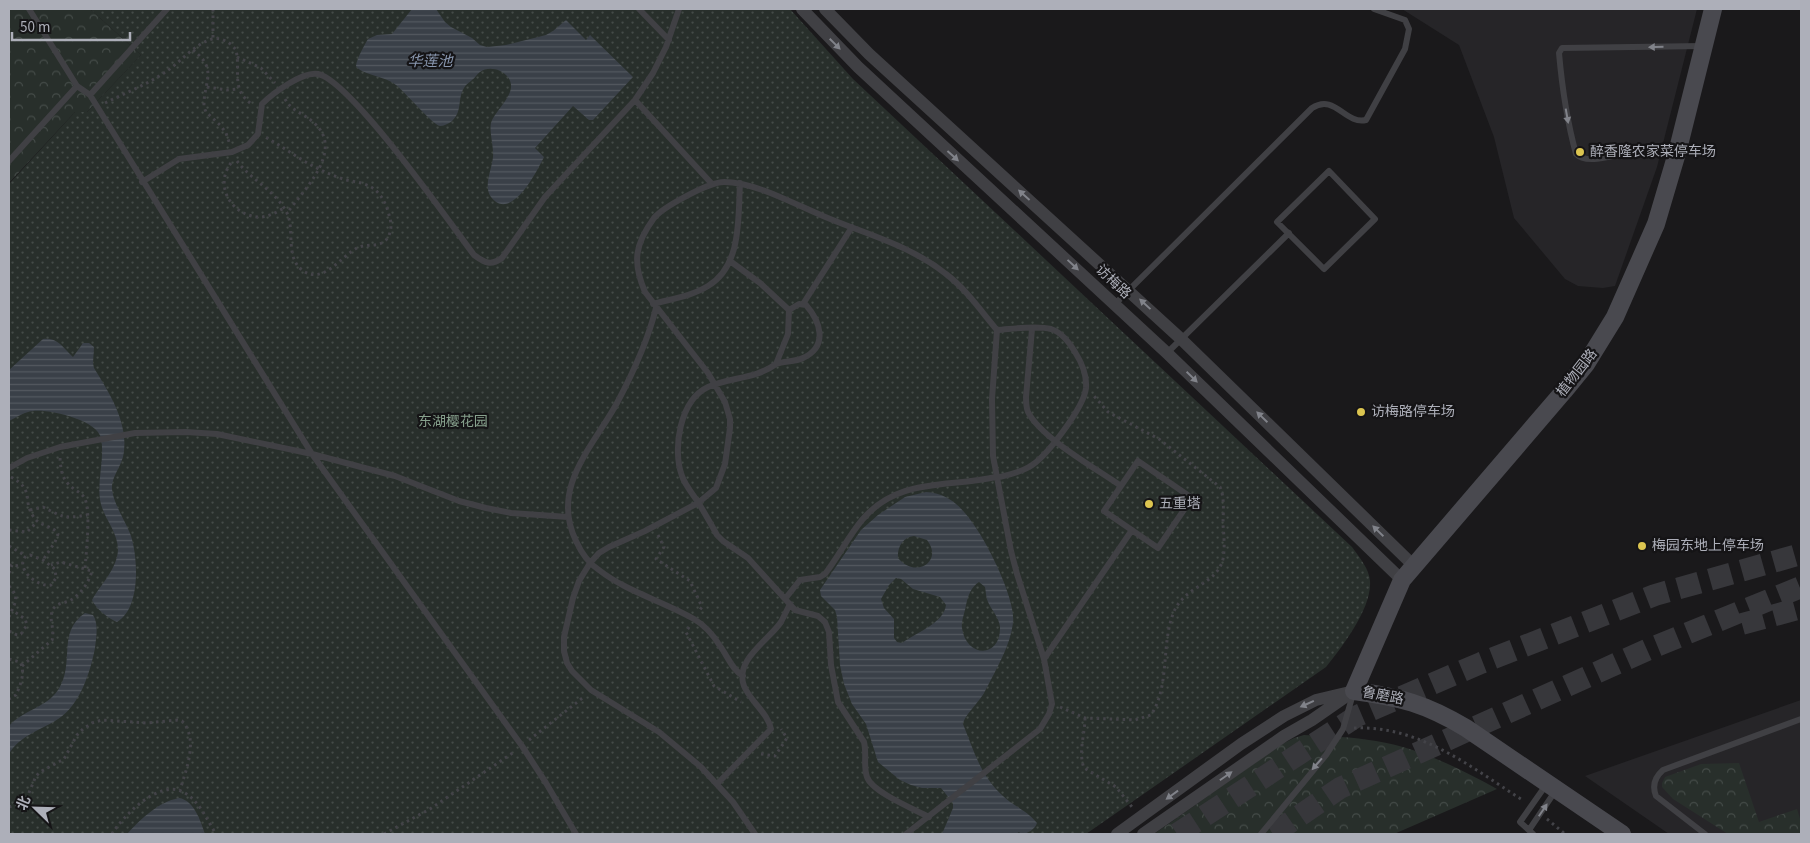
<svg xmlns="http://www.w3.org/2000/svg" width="1810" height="843" viewBox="0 0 1810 843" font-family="'Source Sans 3','Noto Sans SC',sans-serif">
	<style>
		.built { fill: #262528 }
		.forest { fill: url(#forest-crowns) }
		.garden { fill: url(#garden-dots) }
		.water { fill: url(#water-rules); fill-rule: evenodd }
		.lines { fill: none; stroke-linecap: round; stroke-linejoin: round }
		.highway-tunnel { stroke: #37373b; stroke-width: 22; stroke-dasharray: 22 11; stroke-linecap: butt }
		.path { stroke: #434348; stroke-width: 3; stroke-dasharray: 2.5 4; stroke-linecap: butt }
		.lane { stroke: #404044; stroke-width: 6 }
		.street { stroke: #404044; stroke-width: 12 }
		.secondary { stroke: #49494f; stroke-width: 18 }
		.oneway { fill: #81838a }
		.poi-dot { fill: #dcc550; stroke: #151416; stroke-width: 2 }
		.labels { text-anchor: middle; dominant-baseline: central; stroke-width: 4.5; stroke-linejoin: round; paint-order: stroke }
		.poi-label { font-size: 14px; fill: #adafb9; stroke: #151416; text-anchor: start }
		.street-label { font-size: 14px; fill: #adafb9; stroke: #151416 }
		.park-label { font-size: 14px; fill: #87a18d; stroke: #151416 }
		.water-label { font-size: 15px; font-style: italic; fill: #8997af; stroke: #151416 }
	</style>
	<defs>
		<pattern id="forest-crowns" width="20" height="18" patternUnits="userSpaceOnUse" patternTransform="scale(1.25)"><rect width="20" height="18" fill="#282f2b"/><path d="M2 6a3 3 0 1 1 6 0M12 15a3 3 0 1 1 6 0" fill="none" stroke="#444b48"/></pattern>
		<pattern id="garden-dots" width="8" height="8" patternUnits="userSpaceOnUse" patternTransform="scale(1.25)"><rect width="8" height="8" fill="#282f2b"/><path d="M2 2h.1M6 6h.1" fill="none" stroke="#444b48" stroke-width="1.8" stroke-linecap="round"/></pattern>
		<pattern id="water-rules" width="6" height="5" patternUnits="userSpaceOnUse" patternTransform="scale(1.25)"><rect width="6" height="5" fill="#3a4048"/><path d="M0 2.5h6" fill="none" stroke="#545960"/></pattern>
	</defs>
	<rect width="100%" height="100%" fill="#1a191b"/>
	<!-- built -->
	<path class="built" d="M1402,9h295l-40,158 -42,119 -12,2 -25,-2 -13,-7 -51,-61 -20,-81 -35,-92z
		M1801,700v134h-132l-84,-58z"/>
	<!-- forest -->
	<path class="forest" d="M9,9h81l51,46 -54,57h-12l-66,71z
		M1304,735c24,1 49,2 72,6 43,7 83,27 121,48l-103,45h-240l128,-90 12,-6z
		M1739,763l20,59 38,-13 4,13v12h-73l-55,-35 -11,-12v-4l3,-6 36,-13z"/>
	<!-- garden -->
	<path class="garden" d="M90,9h700l63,70 499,468c7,10 17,21 18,34 2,27 -28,66 -44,86l-240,167h-1077v-650l66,-72h12l54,-57z"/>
	<!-- water -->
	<path class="water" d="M412,9h24l9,13 6,5 21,11 8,7 7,2 19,-2 40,-10 7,-4 13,-11 20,20 4,-5 43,42 -40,43h-4l-16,-14 -38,42 9,9c-7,14 -33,66 -53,40 -8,-11 1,-28 2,-40 1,-10 -4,-26 -2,-34 4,-14 30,-31 16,-47 -6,-7 -19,-10 -27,-4 -3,2 -5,6 -8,8 -3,3 -6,4 -8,8 -7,11 -1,24 -13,34 -4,2 -7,4 -11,4 -7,-1 -35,-34 -44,-41 -10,-9 -35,-10 -40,-19 1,-8 8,-20 12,-27l9,-4 15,-1z
		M43,339c15,-2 21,10 30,18l10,-14h6l5,4 -1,16 1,5c16,26 36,57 29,89 -3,11 -12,21 -11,32 1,14 14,33 19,47 7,22 10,72 -14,86 -8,-3 -21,-13 -25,-22 9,-16 25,-31 26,-50 0,-19 -15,-32 -18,-50 -3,-21 5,-41 1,-62 -4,-18 -51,-29 -68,-27 -9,1 -16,6 -24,10v-51z
		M926,492c25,1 39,19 52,39 12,18 38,70 35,92 -3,24 -18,48 -29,70 -5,9 -20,23 -21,31 11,27 17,51 40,72 10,10 25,15 34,27 -2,6 -9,11 -16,11l-2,-2 -3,2h-74l11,-26v-5l-12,-15h-19l-11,-3 -11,-5 -22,-18 -12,-38 -14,-20 -8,-20 -4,-19 -3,-48 -2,-7 -14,-14 -1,-6 41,-60 17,-15 27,-18zM914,536l13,4c17,22 -12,39 -29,18 -1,-11 5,-21 16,-22zM896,578l5,1 12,10 27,8 6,8c-2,18 -29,27 -44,38l-5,-1 -3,-4v-19l-10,-11 -3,-9 8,-14zM979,582l6,5c1,5 1,11 3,15 4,9 11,15 12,25 1,32 -34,31 -38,1 -1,-7 3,-16 4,-23 2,-9 5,-18 13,-23z
		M85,613l8,2c6,9 3,23 2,33 -5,25 -15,57 -37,71 -18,12 -38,16 -49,35v-28c14,-16 37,-18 49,-36 18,-27 -2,-57 27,-77z
		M179,798c15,2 22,24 26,36h-78c14,-15 31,-32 52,-36z"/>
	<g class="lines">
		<!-- highway-tunnel -->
		<path class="highway-tunnel" d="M1742,624l59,-16
			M1177,834l180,-118 124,-53 174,-68 146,-41
			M1273,834l67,-46 309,-139 152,-62"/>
		<!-- path -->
		<path class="path" d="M213,9v30
			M193,50c26,20 10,32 11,57l2,5 15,14 5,7 3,9
			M237,57l24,11 14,15
			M207,87l20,3 11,-1
			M285,99c7,13 19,14 29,24 31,27 -10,67 -27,90
			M105,103c20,-10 41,-18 59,-30 16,-10 30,-29 48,-34 10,-2 19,4 24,11 5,22 -6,40 17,55
			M237,161c14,19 39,30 50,52 8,17 -2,44 15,57 21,16 39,-14 55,-22 9,-5 21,0 29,-8 6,-7 6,-17 3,-25 -2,-9 -7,-20 -15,-26 -8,-6 -18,-7 -28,-9 -9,-3 -17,-6 -25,-10 -20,-9 -37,-23 -56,-33
			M231,163c-18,24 2,55 31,54 8,-1 15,-5 22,-9
			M60,458c1,16 3,24 17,33 3,2 6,4 8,8 6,14 1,54 0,70
			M11,477c24,13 11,22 22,39 6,11 20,9 25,18l-3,8 -12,18
			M30,510l13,-3c20,10 20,12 44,8
			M9,530l18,2 10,-10
			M658,535l6,12 -8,12 34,22 12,26 -3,4
			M9,546l17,10
			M30,555l13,5 12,9 1,9 -5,7c-13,3 -37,-17 -25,-29z
			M9,565l13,1
			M9,573l3,-8
			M9,586l7,9 -1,8 -6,14
			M689,627l-3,5 28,54 27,16
			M9,631l8,4 4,-1 6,-9 -2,-6 -13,-9
			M9,659l11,3c6,10 0,24 -4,33l-7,4
			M22,666l30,-26c3,-10 -3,-20 0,-28 3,-10 12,-8 19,-12 10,-6 18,-18 21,-29l-31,-9 -10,3
			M1060,707l25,11 50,2 16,-5c19,-29 10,-69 22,-101 10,-28 44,-29 50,-55 2,-11 1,-23 0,-34 0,-12 2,-27 -3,-38l-61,-48 -51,-27 -14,-16
			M1085,718c0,16 -7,34 -1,50l32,19 16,20
			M1354,728c66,-3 118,40 170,73
			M529,740l56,-44
			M761,754l14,2 12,-18 -6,-9
			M9,807l17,-7 10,-24 4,-4 24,-13 13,-24 6,-6 9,-6 10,-3 45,3 30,-3 5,1c17,18 4,49 -2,69
			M1547,819l18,15
			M112,834c11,-18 47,-55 71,-42 16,8 24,28 33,42
			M384,834l46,-25 84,-57"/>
		<!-- lane -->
		<path class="lane" d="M29,9l48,77 13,9 222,359 210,292 24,37 30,51
			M639,9l30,31
			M90,95l77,-86
			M635,100l77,84
			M1675,152c-6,-1 -13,-4 -19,-5 -20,-1 -66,22 -80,7 -9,-33 -14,-67 -17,-101l3,-5 141,-2
			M9,161l68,-75
			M1329,171l46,48 -51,50 -47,-47z
			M142,182l37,-23 53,-7 16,-7 10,-11 4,-30c11,-11 41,-33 56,-30 33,7 132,149 156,181 11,8 17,11 28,3l43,-61 90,-97 18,-27 13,-26 13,-38
			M730,261l30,22 29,27 -1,24 -12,30c-20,15 -46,13 -68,23 -28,13 -36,62 -26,89 3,9 10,17 16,26 6,10 13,22 19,33l6,6 25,17 47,52 23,6 7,6 4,10 2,33 7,37 26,40c3,12 -1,24 3,35 5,15 47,32 62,40
			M653,304c18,-5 39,-8 55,-18 34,-20 30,-69 32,-103
			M803,304l49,-77
			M1115,304l197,-196c23,-15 33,17 54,12l39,-71 4,-20 -4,-9 -31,-11
			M656,308c-8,32 -23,65 -39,95 -24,44 -67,84 -41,138 5,11 12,22 23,29 28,22 64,31 95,49 10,6 20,17 26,27 7,9 12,24 23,30
			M1032,329l-6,68c0,6 0,10 2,15 13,26 69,57 93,74
			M1167,353l122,-120
			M776,364c9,-3 19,-2 27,-6 26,-12 17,-37 3,-53l-7,-1 -10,6
			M1138,461l54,37 -34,50 -54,-37z
			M9,468l18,-10 33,-11 75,-14 51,-1 31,2 95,20 83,22 64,25 27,7 25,5 57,4
			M996,478c11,-3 23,-5 33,-11 17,-9 55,-60 57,-79 1,-13 -4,-25 -11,-36 -5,-9 -14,-20 -24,-23 -15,-4 -39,0 -54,1
			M785,599l15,-19 20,-3 5,-3c13,-17 23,-37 37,-54 36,-43 85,-32 134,-43
			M1044,659l88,-129
			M717,784l54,-55c-3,-16 -21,-28 -27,-43 -10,-26 25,-46 37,-64 3,-6 6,-12 9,-18
			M1529,830l27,-40
			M755,834l-22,-32 -32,-35 -42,-35 -68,-42 -19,-19 -5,-8 -3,-12v-14l9,-39 6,-17 11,-18 9,-10 10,-6 36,-16 53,-28 18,-15 9,-24 5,-36v-9l-5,-17 -17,-29 -63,-81c-13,-30 -10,-48 9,-74 9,-11 55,-36 70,-36 31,0 70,22 99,34 42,18 87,29 123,58 20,15 35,37 51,56l-5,69 1,57 18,95 6,23 27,85 8,45 -3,10 -9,15 -134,105
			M1261,834l65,-79 17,-26 10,-35
			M1533,834l-13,-12 26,-37
			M1705,834l-49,-38c-4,-10 -1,-19 7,-26l138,-51"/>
		<!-- street -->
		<path class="street" d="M802,9l56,58 309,286 235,227
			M825,9l44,45 312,285 232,226
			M1117,834l124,-90 43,-28 32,-16 38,-9
			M1143,834l141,-98 28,-16 36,-25"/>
		<!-- secondary -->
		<path class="secondary" d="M1622,834l-156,-106c-40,-24 -66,-31 -112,-37l48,-111 162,-189 22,-27 29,-47 41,-93 21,-71 36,-144"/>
	</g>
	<!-- one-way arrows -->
	<defs><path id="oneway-solid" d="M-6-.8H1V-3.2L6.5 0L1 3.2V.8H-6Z" transform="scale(1.25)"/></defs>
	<g class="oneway">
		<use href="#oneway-solid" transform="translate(835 44) rotate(45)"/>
		<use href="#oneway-solid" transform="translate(1656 47) rotate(179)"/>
		<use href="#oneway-solid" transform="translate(1567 116) rotate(80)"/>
		<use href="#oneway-solid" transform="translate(953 156) rotate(42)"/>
		<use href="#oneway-solid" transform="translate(1024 195) rotate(-138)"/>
		<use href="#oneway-solid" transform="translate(1073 265) rotate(43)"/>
		<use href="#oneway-solid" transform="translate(1145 304) rotate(-137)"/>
		<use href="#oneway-solid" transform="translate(1192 377) rotate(44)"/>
		<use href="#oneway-solid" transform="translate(1262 417) rotate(-136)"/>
		<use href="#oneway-solid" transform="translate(1378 531) rotate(-136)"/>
		<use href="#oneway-solid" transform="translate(1307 704) rotate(156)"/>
		<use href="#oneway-solid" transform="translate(1317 764) rotate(131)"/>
		<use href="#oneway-solid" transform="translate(1226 776) rotate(-35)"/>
		<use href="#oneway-solid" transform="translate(1172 795) rotate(144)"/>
		<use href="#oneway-solid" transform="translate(1543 810) rotate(-56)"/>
	</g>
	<!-- markers -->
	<g class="poi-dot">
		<circle cx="1580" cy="152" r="5"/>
		<circle cx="1361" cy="412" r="5"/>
		<circle cx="1149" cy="504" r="5"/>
		<circle cx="1642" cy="546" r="5"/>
	</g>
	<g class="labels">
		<!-- poi labels -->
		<g class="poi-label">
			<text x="1590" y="152">醉香隆农家菜停车场</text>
			<text x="1371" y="412">访梅路停车场</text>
			<text x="1159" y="504">五重塔</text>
			<text x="1652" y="546">梅园东地上停车场</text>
		</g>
		<!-- street labels -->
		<g class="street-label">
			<text transform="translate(1113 282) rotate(43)">访梅路</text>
			<text transform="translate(1577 373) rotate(-52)">植物园路</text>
			<text transform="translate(1383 696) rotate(11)">鲁磨路</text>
		</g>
		<!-- park labels -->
		<g class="park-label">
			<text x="453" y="422">东湖樱花园</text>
		</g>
		<!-- water labels -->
		<g class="water-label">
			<text x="430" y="61">华莲池</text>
		</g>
	</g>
	<!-- border -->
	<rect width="1810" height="843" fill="none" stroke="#adafb9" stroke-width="20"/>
	<!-- north arrow -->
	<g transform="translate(35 808) rotate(293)" stroke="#151416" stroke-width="4" paint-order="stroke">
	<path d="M0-4L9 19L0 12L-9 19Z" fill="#adafb9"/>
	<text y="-8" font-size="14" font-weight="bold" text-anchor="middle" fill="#adafb9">北</text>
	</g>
	<!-- scale -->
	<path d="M12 32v8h118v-8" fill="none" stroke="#adafb9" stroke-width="2.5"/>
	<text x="20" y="32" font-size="15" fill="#adafb9" stroke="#151416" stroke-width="4" paint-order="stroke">50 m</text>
</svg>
